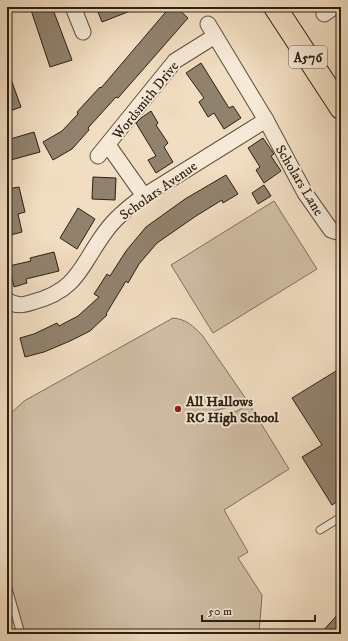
<svg xmlns="http://www.w3.org/2000/svg" width="348" height="641" font-family="'IM FELL DW Pica',serif">
	<style>
		.green { fill: #cfbda4; stroke: #7c6e5c }
		.building { fill: #91826e; stroke: #2a2014 }
		.lines { fill: none; stroke-linecap: round; stroke-linejoin: round }
		.lane-casing { stroke: #5c4f3f; stroke-width: 9 }
		.street-casing { stroke: #5c4f3f; stroke-width: 17 }
		.primary-casing { stroke: #2a2014; stroke-width: 24 }
		.lane { stroke: #f6e9d7; stroke-width: 7 }
		.street { stroke: #f6e9d7; stroke-width: 15 }
		.primary { stroke: #f1ddc1; stroke-width: 22 }
		.poi-dot { fill: #8f2418; stroke: #f6e9d7; stroke-width: 1.5 }
		.labels { text-anchor: middle; stroke-width: 4; stroke-linejoin: round; paint-order: stroke }
		.shield { fill: #f6e9d7; stroke: #675c4e; stroke-width: 1 }
		.shield-label { font-size: 13px; font-weight: bold; fill: #2a2014 }
		.street-label { font-size: 14px; fill: #2a2014; stroke: #f6e9d7 }
		.poi-label { font-size: 14px; font-weight: bold; fill: #2a2014; stroke: #f6e9d7; text-anchor: start }
	</style>
	<rect width="100%" height="100%" fill="#f1ddc1"/>
	<filter id="stains"><feTurbulence type="fractalNoise" baseFrequency=".005" numOctaves="4"/><feColorMatrix values="0 0 0 0 .2 0 0 0 0 .09 0 0 0 0 .02 0 0 0 .5 -.17"/></filter>
	<radialGradient id="worn" r=".72"><stop offset=".6" stop-color="#630" stop-opacity="0"/><stop offset="1" stop-color="#630" stop-opacity=".3"/></radialGradient>
	<g class="green">
		<path d="M274,201L317,269L213,333L171,265Z"/>
		<path d="M173,318C186,319 193,326 202,335L246,399L233,406L195,416L197,424L237,411L249,404L289,469L224,510L248,552L238,558L262,595L259,634H24L7,572V417L24,401Z"/>
	</g>
	<g class="building">
		<path d="M30,7H52L72,60L50,67Z"/>
		<path d="M96,7H138V8L102,22Z"/>
		<path d="M170,7H176L188,18L118,98L116,97L88,128L89,130L72,149L53,160L43,142L62,131L78,114L77,112L100,87L101,88Z"/>
		<path d="M201,63L229,108L233,106L241,118L224,129L214,113L208,117L199,102L204,98L186,73Z"/>
		<path d="M9,74L21,107L7,112V75Z"/>
		<path d="M151,111L158,123L156,125L168,143L164,147L173,162L156,173L148,160L156,156L136,123L141,118Z"/>
		<path d="M34,132L40,152L7,161V140Z"/>
		<path d="M263,138L274,154L271,156L281,171L264,183L256,170L260,167L248,148Z"/>
		<path d="M226,175L238,194L223,203L222,200L196,216L157,243L139,264L128,283L126,281L106,314L107,315L90,331L70,341L44,352L25,357L20,338L34,334L57,323L59,326L78,316L99,297L94,294L107,274L110,276L126,251L146,227L185,199Z"/>
		<path d="M93,177L116,178L115,200L92,199Z"/>
		<path d="M264,185L271,196L258,204L252,193Z"/>
		<path d="M19,187L25,212L18,214L22,232L7,236V189Z"/>
		<path d="M78,208L95,219L77,249L60,238Z"/>
		<path d="M54,252L59,271L26,279L27,283L14,287L9,266L31,261L30,258Z"/>
		<path d="M341,368V499L332,505L302,457L322,445L292,398Z"/>
		<path d="M341,611V634H320Z"/>
	</g>
	<g class="lines">
		<defs>
			<g id="lane">
				<path d="M320,530L341,517"/>
				<path d="M7,585L21,634"/>
			</g>
			<g id="street">
				<path d="M73,7L83,32"/>
				<path d="M324,14L334,7"/>
				<path d="M208,24L266,120L305,193L331,230L341,233"/>
				<path d="M108,145L144,196"/>
				<path d="M98,156L175,61L215,36"/>
				<path d="M7,300C16,307 24,305 33,302C79,290 81,264 106,231C116,217 130,206 144,196L266,120"/>
			</g>
			<path id="primary" d="M275,7L341,108"/>
		</defs>
		<use href="#lane" class="lane-casing"/>
		<use href="#street" class="street-casing"/>
		<use href="#primary" class="primary-casing"/>
		<use href="#lane" class="lane"/>
		<use href="#street" class="street"/>
		<use href="#primary" class="primary"/>
	</g>
	<circle class="poi-dot" cx="178" cy="409" r="4"/>
	<g class="labels">
		<rect class="shield" x="289" y="46" width="38" height="22" rx="3"/>
		<g class="shield-label">
			<text x="308" y="62">A576</text>
		</g>
		<g class="street-label">
			<text transform="translate(145 100) rotate(-51)" y="5">Wordsmith Drive</text>
			<text transform="translate(300 180) rotate(59)" y="5">Scholars Lane</text>
			<text transform="translate(158 190) rotate(-35)" y="5">Scholars Avenue</text>
		</g>
		<g class="poi-label">
			<text x="186" y="406">All Hallows<tspan x="186" dy="16">RC High School</tspan></text>
		</g>
	</g>
	<rect width="348" height="641" fill="none" stroke="#f1ddc1" stroke-width="24"/>
	<rect x="8" y="8" width="332" height="625" fill="none" stroke="#2a2014" stroke-width="2"/>
	<rect x="12" y="12" width="324" height="617" fill="none" stroke="#2a2014"/>
	<path d="M202 615v6h113v-6" fill="none" stroke="#2a2014" stroke-width="2"/>
	<text x="208" y="615" font-size="12" fill="#2a2014" stroke="#f6e9d7" stroke-width="3" paint-order="stroke">50 m</text>
	<rect width="100%" height="100%" filter="url(#stains)"/>
	<rect width="100%" height="100%" fill="url(#worn)"/>
</svg>
